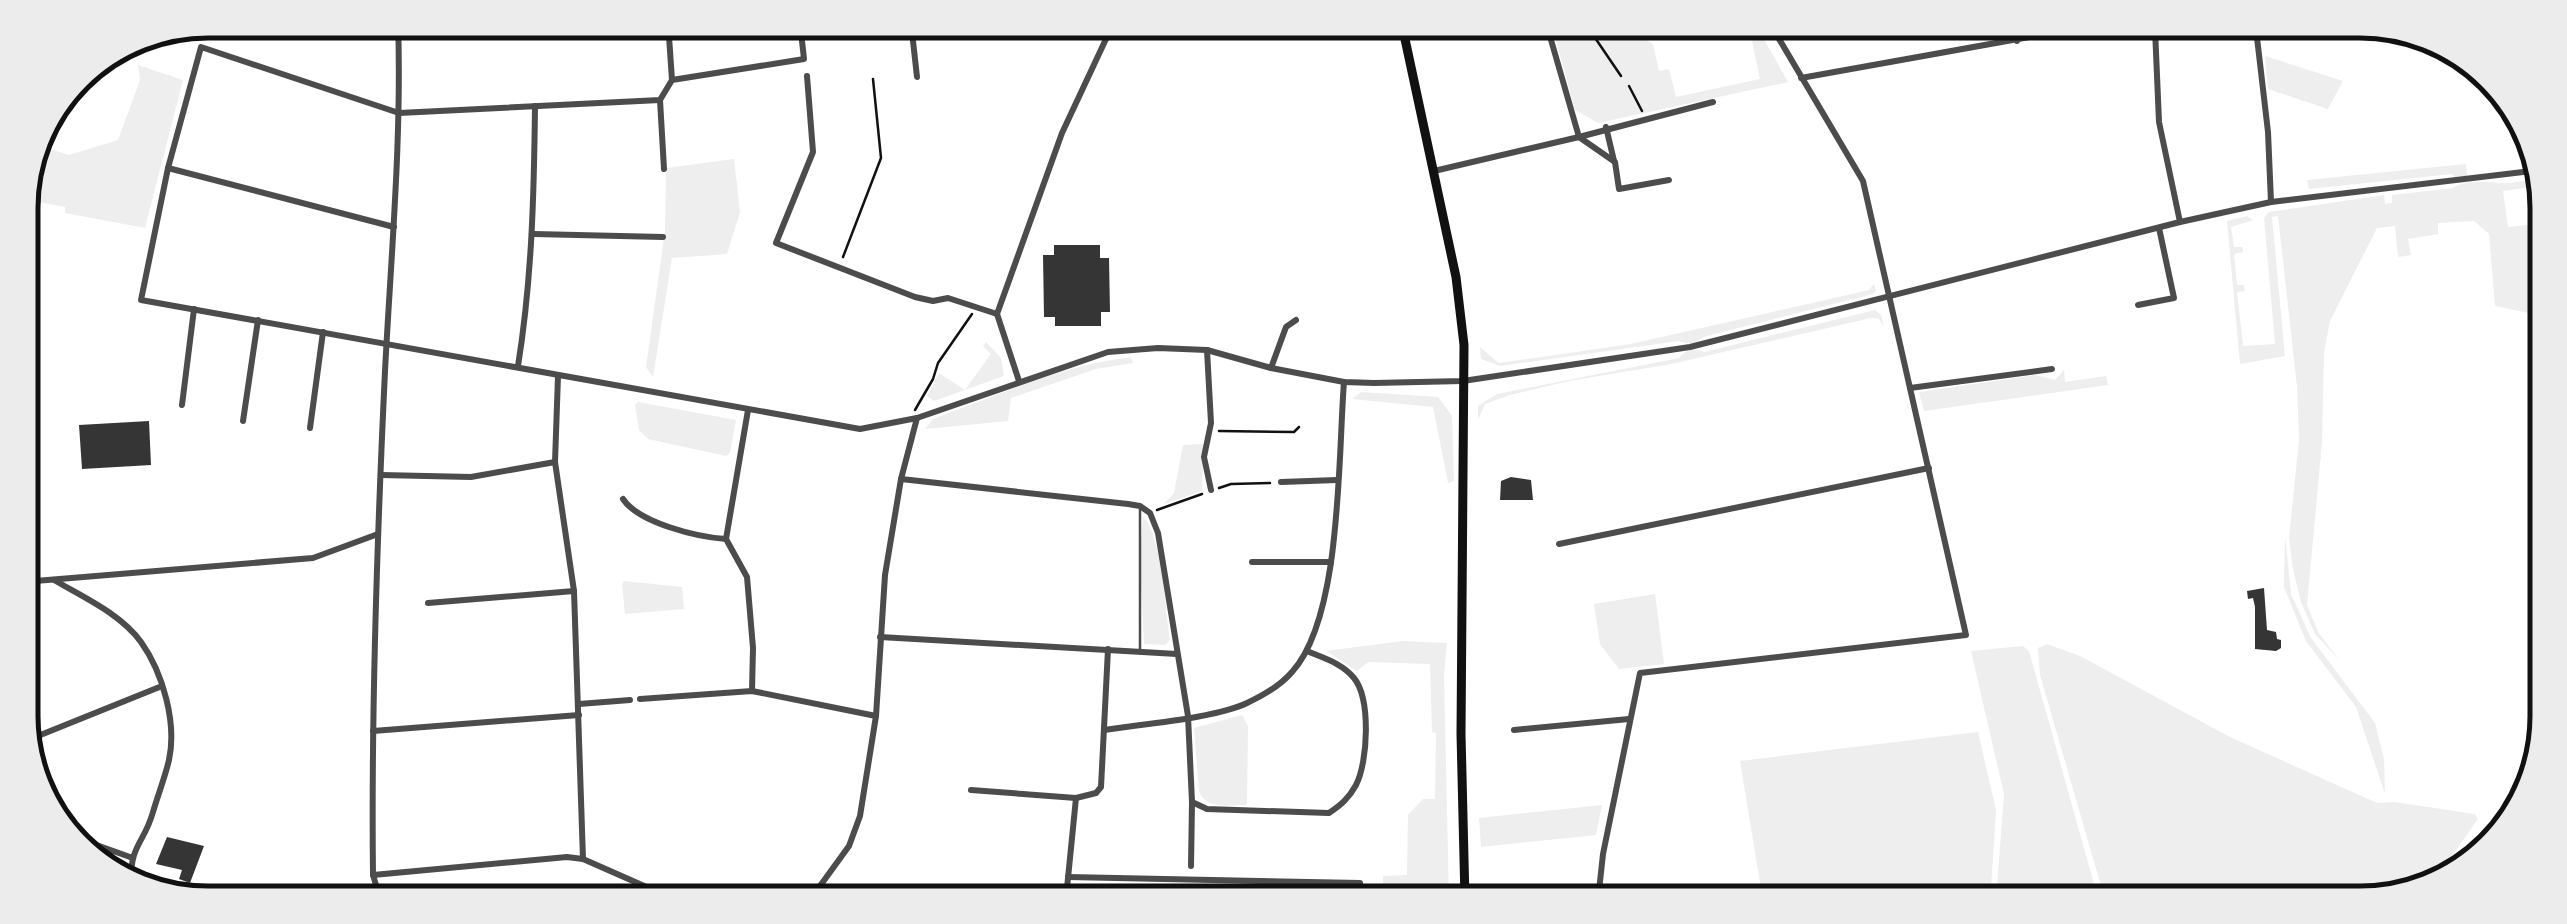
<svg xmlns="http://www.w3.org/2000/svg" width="2567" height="924" font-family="'Sofia Sans Condensed',sans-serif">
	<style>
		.green { fill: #eee }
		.building { fill: #353535 }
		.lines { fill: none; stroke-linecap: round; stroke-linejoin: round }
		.path { stroke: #111; stroke-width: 2.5 }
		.service { stroke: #4c4c4c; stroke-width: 2.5 }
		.minor { stroke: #4c4c4c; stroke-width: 6 }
		.secondary { stroke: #111; stroke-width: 9 }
		.rim { fill: none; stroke: #111; stroke-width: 5 }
	</style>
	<rect width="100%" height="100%" fill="#fff"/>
	<g class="green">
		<path d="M1552,26H1638L1641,36L1653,44L1659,71L1669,69L1676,97L1760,79L1749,27H1757L1788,82L1598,123L1575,110Z"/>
		<path d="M2265,56L2343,81L2328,109L2268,89Z"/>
		<path d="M138,65L183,80L145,228L65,213V207L22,199L34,144L69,155L118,140L140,80Z"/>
		<path d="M734,159L740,212L727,254L672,258L653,377L646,367L665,231L666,168Z"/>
		<path d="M2466,164L2467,176L2455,177L2452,174L2309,189L2307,180Z"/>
		<path d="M2543,177L2545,185L2503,191L2508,227L2545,223L2543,316L2495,306L2489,234L2474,221L2438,223V234L2408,239L2411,255L2398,257L2395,226L2377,228L2330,321L2324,352L2322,442L2307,605L2318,632L2339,660L2315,634L2301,602L2293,569L2289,538L2299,440L2297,386L2278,216L2272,217L2285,356L2240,364L2227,221L2247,216L2253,220L2231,227L2234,247H2243V252L2234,254L2237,285H2244L2245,291L2237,292L2243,346L2275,344L2264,218L2269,212L2384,195L2385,204L2392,203V195L2453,188C2467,179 2485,182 2501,183C2514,184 2530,179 2543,177Z"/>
		<path d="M1874,284L1876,291L1873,294L1703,337C1697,343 1687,345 1679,341L1500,366L1481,359L1480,347L1499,363L1631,344L1869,290Z"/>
		<path d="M1875,310L1881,315L1884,327L1879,319L1871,318L1671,364L1569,381L1510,395L1485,404L1478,420V406L1497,394L1679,358C1686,349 1695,348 1704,352Z"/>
		<path d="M986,342L1001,358L1004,376L934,401L927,396L939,373L965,390L991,354L983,346Z"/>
		<path d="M1131,357L1133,363L1096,369L1011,398L1008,421L925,429L933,419C997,396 1063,365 1131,357Z"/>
		<path d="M2064,370L2065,382L2106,376L2108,385L1924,411L1919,392L2036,375L2055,380Z"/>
		<path d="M1361,392L1438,397L1452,416L1454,481L1448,483L1433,407L1352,399Z"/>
		<path d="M638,402L736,420L730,453L726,456L648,439L639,430L635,405Z"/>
		<path d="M1204,444L1202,491L1164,504L1174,493L1183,445Z"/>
		<path d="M1143,517C1161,533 1166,612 1170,640L1165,645L1144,644L1140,557Z"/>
		<path d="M2285,535L2291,594L2311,638L2375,723L2384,759L2385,794L2356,707L2306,641L2284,587Z"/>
		<path d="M624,581L682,587L684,609L625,614L622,584Z"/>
		<path d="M1655,594L1664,664L1619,669L1600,644L1594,604Z"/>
		<path d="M1402,641L1447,643L1444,676L1449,898L1398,900L1383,888V876L1407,875L1408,815L1423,799H1435L1436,733L1432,732L1430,664L1368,662L1357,671L1326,651Z"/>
		<path d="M2047,644L2080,656L2230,737L2377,803L2394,802L2475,814L2478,819L2436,879L2371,904L2106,903L2040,675L2038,648Z"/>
		<path d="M2023,646L2029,651L2099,902H1999L1997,886L2004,794L1971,651Z"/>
		<path d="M1242,715L1248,726L1247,805C1229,805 1208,810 1199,792L1194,728Z"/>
		<path d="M1978,732L1996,810L1990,902L1763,901L1740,761Z"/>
		<path d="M1602,805L1596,835L1481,847L1479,818Z"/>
		<path d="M1144,884L1145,894L1215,899L1071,898L1072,887Z"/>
	</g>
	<g class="building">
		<path d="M1054,245H1100V258H1109L1110,312H1101V326H1055V317H1044L1043,255H1054Z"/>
		<path d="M149,421L151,465L82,469L79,425Z"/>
		<path d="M1511,477L1531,480L1533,500H1500L1501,481Z"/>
		<path d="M2264,588L2267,630L2276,632L2277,639L2281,640V648L2276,651L2255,649V607L2253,598L2248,599L2247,591Z"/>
		<path d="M167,837L204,846L190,883L179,879L182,870L156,864Z"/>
	</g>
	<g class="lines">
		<g class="path">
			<path d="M1587,26L1621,76"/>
			<path d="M1629,86L1642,111"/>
			<path d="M843,257L881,158L873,79"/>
			<path d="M915,410L933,379L938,363L972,314"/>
			<path d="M1219,431L1294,432L1299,427"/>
			<path d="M1219,488L1231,484L1270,483"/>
			<path d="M1157,510L1202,494"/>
			<path d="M1369,889L1385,899"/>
		</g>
		<path class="service" d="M1140,507V649"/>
		<g class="minor">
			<path d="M668,22L672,80"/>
			<path d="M800,23L804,59L672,80L660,100L399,113L201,47L168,168L141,300L860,429L917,418L1108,352L1158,348L1207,350L1271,368L1344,382L1374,383L1463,381L1690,347L2180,222L2271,202L2540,170"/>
			<path d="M911,23L917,77"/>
			<path d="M1547,26L1579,137L1713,102"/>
			<path d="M2015,28L2017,41"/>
			<path d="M2155,29L2159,122L2180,222"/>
			<path d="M2256,29L2268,132L2271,202"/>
			<path d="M807,76L813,152L776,243L915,297L933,301L948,298L997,314"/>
			<path d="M1801,78L2079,28"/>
			<path d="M660,100L664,169"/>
			<path d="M1606,127L1614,161"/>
			<path d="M168,168L394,227"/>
			<path d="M1434,171L1579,137L1615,162L1619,189L1669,180"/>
			<path d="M534,234L663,237"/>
			<path d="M2138,305L2174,298L2159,228"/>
			<path d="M1207,350L1211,423L1204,457L1211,490"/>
			<path d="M518,366C532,279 534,194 535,106"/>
			<path d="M1271,368L1286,327L1296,320"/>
			<path d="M558,376L555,462L574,591L583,859"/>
			<path d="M1019,381L997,314L1062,133L1113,24"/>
			<path d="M1910,388L2052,369"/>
			<path d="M182,405L194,309"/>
			<path d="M748,410L726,539L747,577L753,648L752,691"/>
			<path d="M243,421L258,320"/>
			<path d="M310,428L323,332"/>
			<path d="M381,475L471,477L555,462"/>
			<path d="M901,479L1128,504L1140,506L1150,513L1158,533L1188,716L1192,802L1207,809L1329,813C1341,805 1349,798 1356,785C1368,762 1371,699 1354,678C1342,663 1323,658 1307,651"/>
			<path d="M1281,482L1337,480"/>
			<path d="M623,499C639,523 697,537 726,539"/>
			<path d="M1559,544L1929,468"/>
			<path d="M1252,562H1331"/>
			<path d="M54,580C83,597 121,614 141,642C163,673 177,723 169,760C165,777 158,795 153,812C144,844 130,844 131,883"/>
			<path d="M23,582L313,558L378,534"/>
			<path d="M428,603L574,591"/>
			<path d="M880,637L1177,654"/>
			<path d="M640,699L752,691L876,716"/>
			<path d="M579,704L630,700"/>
			<path d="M1104,730C1142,724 1216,718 1247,703C1262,696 1281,685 1292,672C1342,617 1338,457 1344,382"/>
			<path d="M1514,730L1629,719"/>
			<path d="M373,731L579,715"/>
			<path d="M23,742L162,686"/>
			<path d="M971,790L1076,798"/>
			<path d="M63,833L130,857"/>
			<path d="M1191,866L1192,802"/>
			<path d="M373,875L567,857L583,859L667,896"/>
			<path d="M1068,877L1360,883"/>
			<path d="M379,895L373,875C371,707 377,539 385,371C391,255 402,138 398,21"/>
			<path d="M812,897L849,846L860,816L876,716L885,575L901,479L917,418"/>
			<path d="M1066,898L1076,798L1096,793L1101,787L1108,649"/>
			<path d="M1598,900L1603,854L1640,673L1966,635L1863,181L1772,27"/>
		</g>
		<path class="secondary" d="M1402,25L1456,277L1464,345L1461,734L1465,900"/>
	</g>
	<path d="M0 0H2567V924H0ZM208 38H2360A170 170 0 0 1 2530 208V716A170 170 0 0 1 2360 886H208A170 170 0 0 1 38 716V208A170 170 0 0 1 208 38Z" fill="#ececec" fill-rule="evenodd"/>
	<path class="rim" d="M208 38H2360A170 170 0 0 1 2530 208V716A170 170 0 0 1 2360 886H208A170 170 0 0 1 38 716V208A170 170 0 0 1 208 38Z"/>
</svg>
